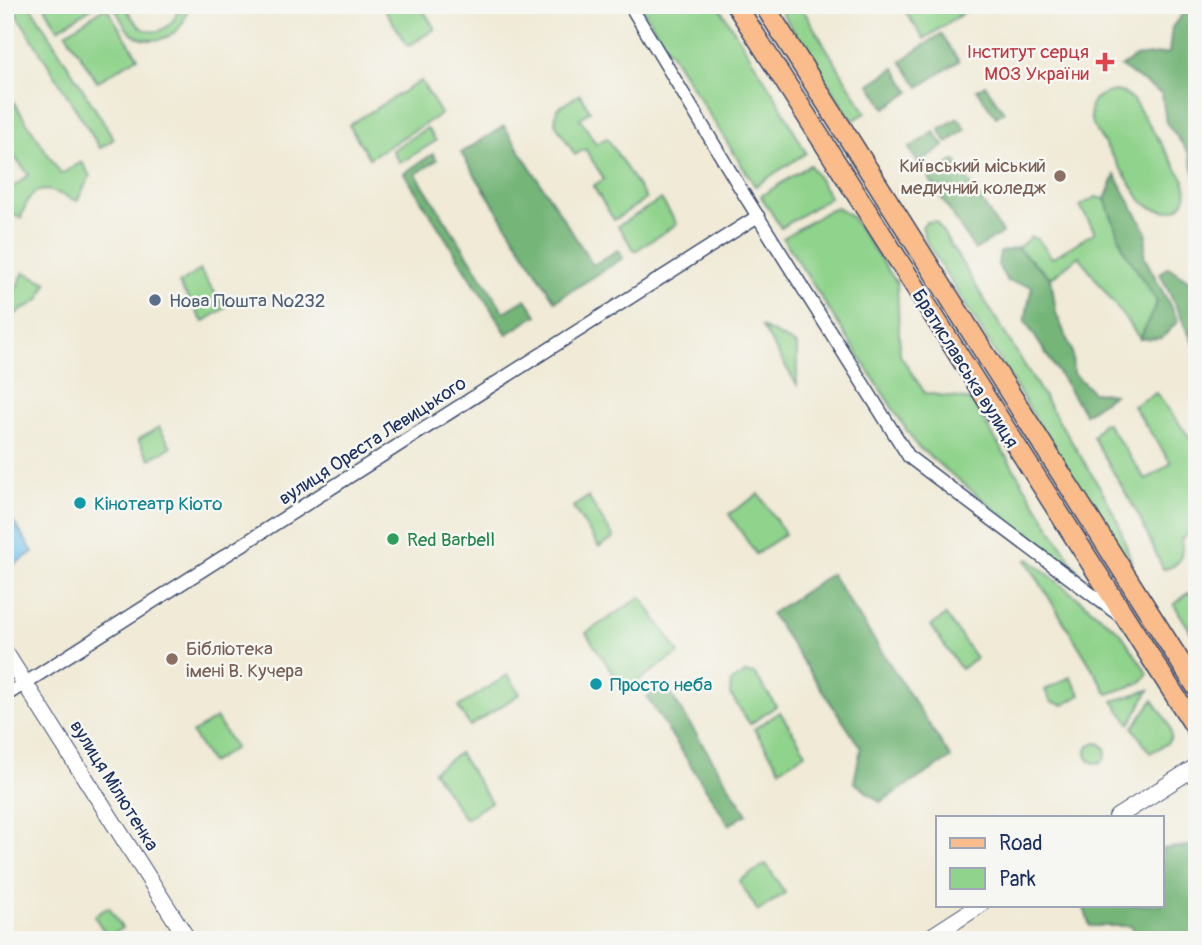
<svg xmlns="http://www.w3.org/2000/svg" width="1202" height="945" font-family="Pangolin,sans-serif">
	<style>
		.green { fill: #90d38c; stroke: #568175; stroke-width: 2 }
		.forest { fill: #74b578; stroke: #48726b; stroke-width: 2 }
		.water { fill: #6fc3ec; stroke: #4579a5; stroke-width: 2 }
		.lines { fill: none; stroke-linecap: round; stroke-linejoin: round }
		.minor-casing { stroke: #3b4b70; stroke-width: 15 }
		.tertiary-casing { stroke: #3b4b70; stroke-width: 18 }
		.primary-casing { stroke: #3b4b70; stroke-width: 22 }
		.minor { stroke: #fff; stroke-width: 12 }
		.tertiary { stroke: #fff; stroke-width: 16 }
		.primary { stroke: #f9bc8a; stroke-width: 19 }
		.health-dot { fill: #e0444e; stroke: #f6f6f2; stroke-width: 2.5 }
		.education-dot { fill: #8d6e63; stroke: #f6f6f2; stroke-width: 2.5 }
		.service-dot { fill: #5c6f8a; stroke: #f6f6f2; stroke-width: 2.5 }
		.culture-dot { fill: #0f9aa8; stroke: #f6f6f2; stroke-width: 2.5 }
		.leisure-dot { fill: #2e9e5b; stroke: #f6f6f2; stroke-width: 2.5 }
		.labels { text-anchor: middle; stroke-width: 5; stroke-linejoin: round; paint-order: stroke }
		.health-label { font-size: 19px; fill: #be3a42; stroke: #f6f6f2; text-anchor: end }
		.education-label { font-size: 19px; fill: #785e54; stroke: #f6f6f2; text-anchor: end }
		.service-label { font-size: 19px; fill: #4e5e75; stroke: #f6f6f2; text-anchor: start }
		.street-label { font-size: 19px; fill: #1b2f5e; stroke: #f6f6f2 }
		.culture-label { font-size: 19px; fill: #0d838f; stroke: #f6f6f2; text-anchor: start }
		.leisure-label { font-size: 19px; fill: #27864d; stroke: #f6f6f2; text-anchor: start }
	</style>
	<rect width="100%" height="100%" fill="#f6f6f2"/>
	<filter id="ink" filterUnits="userSpaceOnUse"><feTurbulence type="fractalNoise" baseFrequency=".0143" numOctaves="2"/><feDisplacementMap in="SourceGraphic" scale="14" xChannelSelector="R" yChannelSelector="G"/><feConvolveMatrix kernelMatrix="1 2 1 2 8 2 1 2 1" color-interpolation-filters="sRGB"/></filter>
	<filter id="wash" filterUnits="userSpaceOnUse"><feTurbulence type="fractalNoise" baseFrequency=".00686" numOctaves="4" result="noise"/><feDisplacementMap in="SourceGraphic" scale="28" xChannelSelector="R" yChannelSelector="G"/><feGaussianBlur stdDeviation="1.57" result="paint"/><feColorMatrix in="noise" values="0 0 0 0 0 0 0 0 0 0 0 0 0 0 0 0 0 1.4 0 .05"/><feComposite in="paint" operator="in"/></filter>
	<g filter="url(#wash)">
		<rect width="100%" height="100%" fill="#f0ead6"/>
		<g class="green">
			<path d="M11,5H30L114,139L100,148Z"/>
			<path d="M44,5H96L58,29Z"/>
			<path d="M113,5H124C129,13 134,23 142,28C159,38 178,23 178,5H187L188,7C186,14 185,22 179,28C167,42 141,45 128,30C122,23 118,13 113,5Z"/>
			<path d="M388,5H420L435,29L408,46L384,8Z"/>
			<path d="M640,5H718L777,99L806,153L755,186Z"/>
			<path d="M777,5H800L866,113L852,121Z"/>
			<path d="M901,5H975L924,39Z"/>
			<path d="M106,7L138,57L97,82L66,33Z"/>
			<path d="M421,81L441,114L369,158L349,125Z"/>
			<path d="M5,89L61,174L82,162L90,176L77,201C63,196 42,182 30,197C26,203 23,212 21,218L5,212V193L29,175L8,149L5,151Z"/>
			<path d="M1115,91L1124,93L1134,101L1181,175C1183,178 1185,182 1186,186C1191,213 1159,218 1141,200L1092,124C1086,102 1094,95 1115,91Z"/>
			<path d="M580,94L590,111L580,118L596,144L607,138L646,199L614,220L593,186L604,179L585,149L575,155L555,123L557,109Z"/>
			<path d="M427,128L436,141L400,163L392,150Z"/>
			<path d="M810,165L830,197L781,228L761,196Z"/>
			<path d="M1096,197L1105,199L1124,250L1166,306L1151,316L1140,339L1079,256L1051,278L1017,248L1031,237L1038,239L1052,258L1095,232L1080,206Z"/>
			<path d="M661,199L677,224L635,251L618,226Z"/>
			<path d="M837,208L850,215L897,283L900,355L925,393L971,400L1085,583L917,446L783,238L829,210Z"/>
			<path d="M936,221L1105,496L1119,524L1131,561L1116,549L926,241L922,227L926,222Z"/>
			<path d="M200,270L225,308L203,322L179,284Z"/>
			<path d="M24,272L47,283L39,300L5,320V309Z"/>
			<path d="M762,327L797,345V385Z"/>
			<path d="M1156,393L1197,447V529L1181,539C1184,555 1180,567 1163,569L1139,516L1093,437L1102,424L1107,423L1146,480L1171,463L1133,406Z"/>
			<path d="M159,427L171,447L150,459L138,440Z"/>
			<path d="M759,494L785,534L756,554L729,514Z"/>
			<path d="M588,497L614,538L599,547L573,507Z"/>
			<path d="M1029,559L1120,632L1148,674L1140,683L1108,694L1026,560Z"/>
			<path d="M1188,593H1197V641L1174,605Z"/>
			<path d="M641,597L679,653L624,690L586,633Z"/>
			<path d="M946,615L976,658L961,669L931,626Z"/>
			<path d="M745,673L755,674L776,706L750,724L730,694L731,682Z"/>
			<path d="M508,675L520,694L470,726L458,707Z"/>
			<path d="M1070,677L1081,695L1064,705L1051,702L1045,690Z"/>
			<path d="M1149,690L1130,724L1113,701Z"/>
			<path d="M1153,700C1159,709 1177,731 1169,741C1165,746 1155,750 1150,753L1133,728Z"/>
			<path d="M780,712L806,753L780,769L754,729Z"/>
			<path d="M216,718L235,748L211,763L192,733Z"/>
			<circle cx="1096" cy="753" r="10"/>
			<path d="M459,753L491,802L465,819L433,771Z"/>
			<path d="M766,864L785,893L758,911L739,881Z"/>
			<path d="M109,907L122,928L108,937L94,916Z"/>
		</g>
		<g class="forest">
			<path d="M1191,5H1197V182L1189,153L1166,122L1162,94L1121,67L1135,57L1169,53L1172,27Z"/>
			<path d="M941,34L959,61L919,87L901,61Z"/>
			<path d="M895,68L910,92L885,108L870,84Z"/>
			<path d="M985,85L1004,112L996,117L977,90Z"/>
			<path d="M958,118L966,129L947,143L939,129Z"/>
			<path d="M504,126L593,265L618,250L623,258L555,301L461,153Z"/>
			<path d="M934,132L944,146L918,163L909,148Z"/>
			<path d="M433,154L437,160L416,174L504,312L526,299L537,315L507,334L404,173Z"/>
			<path d="M955,160L1002,233L975,250L928,177Z"/>
			<path d="M1115,175L1147,233L1144,256L1178,321L1162,338L1140,339L1157,302L1124,250L1105,199Z"/>
			<path d="M1017,248L1051,278L1056,313L1072,351L1073,373L1093,392L1114,394L1085,414L1025,321L1032,286L1007,281L998,265L1000,252Z"/>
			<path d="M1168,267L1194,284L1197,320V351L1160,273Z"/>
			<path d="M831,574L951,758L880,802L854,782L861,748L771,614Z"/>
			<path d="M665,685L747,814L729,825L647,697Z"/>
			<path d="M1197,845V940H1134L1132,926H1090L1083,905H1162V849Z"/>
		</g>
		<path class="water" d="M6,510L33,552L13,565L5,554Z"/>
	</g>
	<g filter="url(#ink)">
		<g class="lines">
			<defs>
				<g id="minor">
					<path d="M630,5L745,196L909,457L1119,615"/>
					<path d="M5,696L758,216"/>
				</g>
				<g id="tertiary">
					<path d="M5,652L188,940"/>
					<path d="M1117,817L1197,766"/>
					<path d="M926,940L980,905"/>
				</g>
				<g id="primary">
					<path d="M736,5L1197,730"/>
					<path d="M764,5L1197,688"/>
				</g>
			</defs>
			<use href="#minor" class="minor-casing"/>
			<use href="#tertiary" class="tertiary-casing"/>
			<use href="#primary" class="primary-casing"/>
			<use href="#minor" class="minor"/>
			<use href="#tertiary" class="tertiary"/>
			<use href="#primary" class="primary"/>
		</g>
	</g>
	<path class="health-dot" d="M1101.5 51.5h7v7h7v7h-7v7h-7v-7h-7v-7h7z"/>
	<g class="education-dot">
		<circle cx="1060" cy="176" r="7"/>
		<circle cx="172" cy="659" r="7"/>
	</g>
	<circle class="service-dot" cx="155" cy="300" r="7"/>
	<g class="culture-dot">
		<circle cx="80" cy="503" r="7"/>
		<circle cx="596" cy="684" r="7"/>
	</g>
	<circle class="leisure-dot" cx="393" cy="539" r="7"/>
	<g class="labels">
		<g class="health-label">
			<text x="1089" y="58">Інститут серця<tspan x="1089" dy="22">МОЗ України</tspan></text>
		</g>
		<g class="education-label">
			<text x="1046" y="172">Київський міський<tspan x="1046" dy="22">медичний коледж</tspan></text>
			<text x="186" y="655" text-anchor="start">Бібліотека<tspan x="186" dy="22">імені В. Кучера</tspan></text>
		</g>
		<g class="service-label">
			<text x="169" y="307">Нова Пошта №232</text>
		</g>
		<g class="street-label">
			<text transform="translate(966 368) rotate(58)" y="7">Братиславська вулиця</text>
			<text transform="translate(372 440) rotate(-33)" y="7">вулиця Ореста Левицького</text>
			<text transform="translate(115 785) rotate(58)" y="7">вулиця Мілютенка</text>
		</g>
		<g class="culture-label">
			<text x="94" y="510">Кінотеатр Кіото</text>
			<text x="610" y="691">Просто неба</text>
		</g>
		<g class="leisure-label">
			<text x="407" y="546">Red Barbell</text>
		</g>
	</g>
	<rect width="1202" height="945" fill="none" stroke="#f6f6f2" stroke-width="28"/>
	<rect x="936" y="816" width="228" height="91" fill="#f6f6f2" stroke="#9ea6b7" stroke-width="2"/>
	<rect x="950" y="838" width="35" height="10" fill="#f9bc8a" stroke="#9ea6b7" stroke-width="2"/>
	<text x="999" y="850" font-size="21" fill="#1b2f5e">Road</text>
	<rect x="950" y="868" width="35" height="21" fill="#90d38c" stroke="#9ea6b7" stroke-width="2"/>
	<text x="999" y="886" font-size="21" fill="#1b2f5e">Park</text>
</svg>
